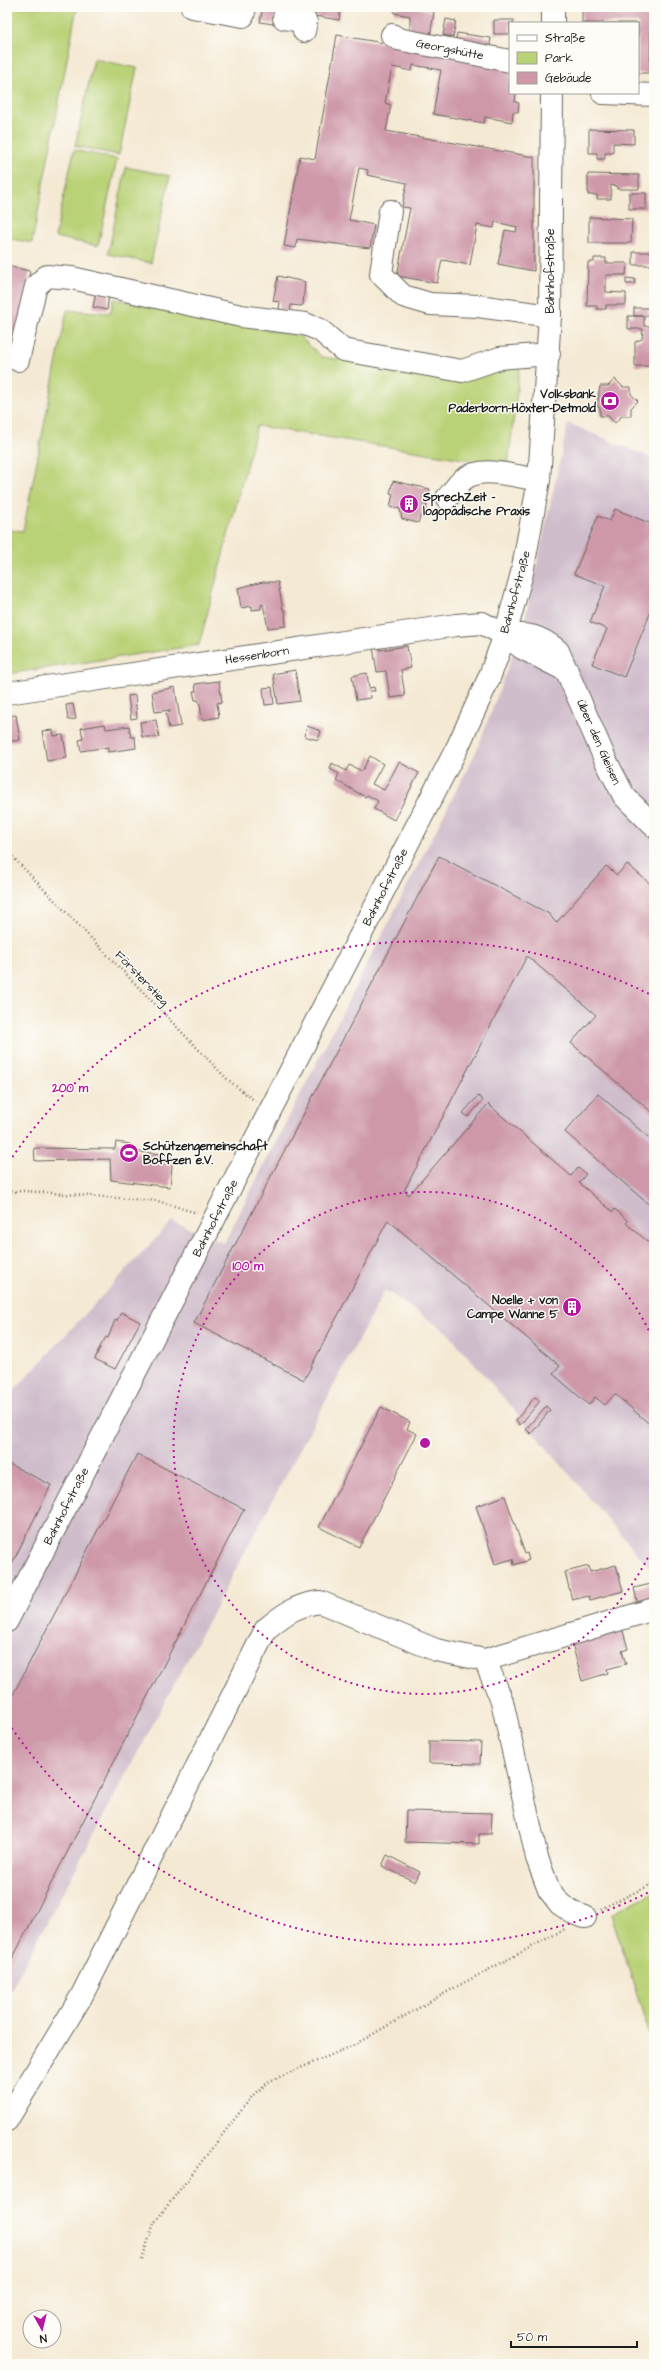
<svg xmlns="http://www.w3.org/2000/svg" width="661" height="2371" font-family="'Architects Daughter',sans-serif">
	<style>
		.industrial { fill: #d0bdcc }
		.green { fill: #bad277; stroke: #6b774a }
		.building { fill: #ce98a9 }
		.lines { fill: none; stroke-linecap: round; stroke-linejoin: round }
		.minor-casing { stroke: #68645c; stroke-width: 24 }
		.major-casing { stroke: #68645c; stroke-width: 24 }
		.path { stroke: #68645c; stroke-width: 2.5; stroke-dasharray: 1 3; stroke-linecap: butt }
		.minor { stroke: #fff; stroke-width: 22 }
		.major { stroke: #fff; stroke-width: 22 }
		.ring { fill: none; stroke: #b5179e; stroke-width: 2; stroke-dasharray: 2 4 }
		.labels { text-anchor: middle; stroke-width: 3; stroke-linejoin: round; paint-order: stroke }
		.street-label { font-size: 12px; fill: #1c1c1c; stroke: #fdfcf7 }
		.poi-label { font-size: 12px; font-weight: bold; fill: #1c1c1c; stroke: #fdfcf7; text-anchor: end }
		.centre { fill: #b5179e; stroke: #fdfcf7; stroke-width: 2 }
		.ring-label { font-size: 12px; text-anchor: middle; font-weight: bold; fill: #b5179e; stroke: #fdfcf7; stroke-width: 3; stroke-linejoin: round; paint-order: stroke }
	</style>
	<rect width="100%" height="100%" fill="#fdfcf7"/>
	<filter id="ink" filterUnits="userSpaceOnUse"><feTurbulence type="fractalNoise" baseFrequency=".025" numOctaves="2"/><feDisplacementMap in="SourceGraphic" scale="8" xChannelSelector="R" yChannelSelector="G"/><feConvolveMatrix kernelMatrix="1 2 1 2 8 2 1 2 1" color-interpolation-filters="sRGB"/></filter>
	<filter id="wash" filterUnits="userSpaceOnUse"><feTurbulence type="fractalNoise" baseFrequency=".012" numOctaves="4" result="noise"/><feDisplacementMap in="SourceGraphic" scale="16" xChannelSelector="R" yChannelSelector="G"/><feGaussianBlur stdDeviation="0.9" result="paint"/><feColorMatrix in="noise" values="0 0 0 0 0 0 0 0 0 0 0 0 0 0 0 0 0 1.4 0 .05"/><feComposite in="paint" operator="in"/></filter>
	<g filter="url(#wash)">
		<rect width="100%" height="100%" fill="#f4e9d3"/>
		<path class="industrial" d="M568,423L654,459V1573L447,1332L385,1290L7,1997V1398L172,1221L224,1243L477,750L524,624Z"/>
		<g class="green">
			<path d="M7,7H77L32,243L7,238Z"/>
			<path d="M94,59L137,68L119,155L75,146Z"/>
			<path d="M74,150L117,159L98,246L55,237Z"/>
			<path d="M126,167L170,176L151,263L108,254Z"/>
			<path d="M114,299L299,336L322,357L466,376L520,364L508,466L257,426L199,645L7,674V530L23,531L67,310L110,313Z"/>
			<path d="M654,1892V2048L611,1914Z"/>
		</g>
		<g id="blocks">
			<g class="building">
				<path d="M263,7H276L273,24L260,22Z"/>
				<path d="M316,7H341L339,20L315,16Z"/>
				<path d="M395,7H415L434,12L430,36L410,33V16L394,13Z"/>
				<path d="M582,7H651L650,73H638V23H582Z"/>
				<path d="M446,19L456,21L453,37L443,35Z"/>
				<path d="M494,20H514V23H510V34H494Z"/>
				<path d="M457,33L491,38L489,51L455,45Z"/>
				<path d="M337,35L493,62L510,70V93H516L515,102L519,103L518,112H513L512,122L485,117L484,123L433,114L441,70L413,65L412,71L392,67L385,103L391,105L386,131L534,157V271L498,264L505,230L516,232L517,227L495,222L494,228L477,225L470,265L442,260L437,283L397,276L410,208L402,207L407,183L367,175L368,170L359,168L349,220L374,225L370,248L297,239L296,248L284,246L300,156L315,159Z"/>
				<path d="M589,129L634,130V144L613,143V153H605V159H597V153H589Z"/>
				<path d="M588,174L639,175V189H617V186L611,185V199H597V195H588Z"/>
				<rect x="629" y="193" width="17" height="16"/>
				<path d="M589,217L632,219L631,243H589Z"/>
				<rect x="633" y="252" width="21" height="13"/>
				<path d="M594,258H606V263H627L626,275H606V292L626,293V305H606V309H597V306H587L588,262H594Z"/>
				<path d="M7,266L30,271L13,354L7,353Z"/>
				<path d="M278,276L305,282L303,305L300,306L291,305L290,311L279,309L280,302L273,301Z"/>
				<path d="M626,278L635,279V284H626Z"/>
				<path d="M96,292L109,294L107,310L93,307Z"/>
				<rect x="634" y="308" width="15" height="8"/>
				<path d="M628,316H644V326H654V366H635V342L642,339L643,329H628Z"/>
				<path d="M615,379L623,387H631V394L638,401L631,408V416H622L615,423L608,416H600V408L597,406L600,386H608Z"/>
				<path d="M393,481L430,489L424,518L420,517L418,523L402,519L400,509L390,507L393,494L390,493Z"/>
				<path d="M615,509L654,525V604L624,677L592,664L607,629L590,622L605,586L574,574L598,516L610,521Z"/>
				<path d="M263,582H278L283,610H285L286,626L268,628L263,604L261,605V609L252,610V606L241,608L238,588Z"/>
				<path d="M379,646L380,650L407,646L411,668L401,670L405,696L390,698L386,671L377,672L373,647Z"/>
				<path d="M295,670L300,701L278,704L273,674Z"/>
				<path d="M367,673L369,688L374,687L375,691H370L371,698L356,700L352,676Z"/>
				<path d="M219,681L222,702L217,703L219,717L202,720L200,705L198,700H195L193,691H196L195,684Z"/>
				<path d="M175,687L181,726L169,728L166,713L170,712V710L155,712L152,692Z"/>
				<path d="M272,687L274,704L265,705L263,688Z"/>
				<path d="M135,695L137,718L131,719L128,696Z"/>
				<path d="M73,704L76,719L68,720L66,705Z"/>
				<path d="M16,715L20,740L7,742V716Z"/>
				<path d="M156,720L159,737H142L140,722Z"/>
				<path d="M105,724L106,729L129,726L131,737H135L136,748L108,752V747L81,751L79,740L83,739L81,728Z"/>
				<path d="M307,726L321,731L318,740L304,736Z"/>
				<path d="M53,730L54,736L63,735L67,758L47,761L42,731Z"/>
				<path d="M370,756L383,764L372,784L384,790L399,762L419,773L394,820L374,809L378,801L367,795L365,797L336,780L339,774L330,769L332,763L346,771L349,765L362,771Z"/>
				<path d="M439,856L549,914L556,923L606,866L617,875L627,864L654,887V1114L571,1043L596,1015L527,956L404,1191L409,1195L488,1104L571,1176L578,1168L586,1174L579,1183L613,1212L615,1209L628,1221L626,1223L654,1247V1428L615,1394L605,1405L595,1397L589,1405L553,1374L560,1366L388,1220L304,1380L194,1323Z"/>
				<path d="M598,1094L654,1142V1209L565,1132Z"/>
				<path d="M478,1096L483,1100L468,1117L463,1113Z"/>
				<path d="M116,1142L130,1144L129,1151L173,1155L170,1187L111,1180L110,1159L35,1161L34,1148L115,1149Z"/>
				<path d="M121,1312L140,1322L115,1369L95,1359L101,1345L106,1337L108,1338L115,1320L117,1321Z"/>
				<path d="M535,1397L540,1401L520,1425L516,1420Z"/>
				<path d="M546,1406L550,1410L531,1434L526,1429Z"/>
				<path d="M381,1407L410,1422L407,1429L417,1434L359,1547L319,1527Z"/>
				<path d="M137,1454L244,1509L7,1969V1706Z"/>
				<path d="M7,1463L51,1485L7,1574Z"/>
				<path d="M505,1496L525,1554L527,1553L529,1560L514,1565L513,1559L495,1564L476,1506Z"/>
				<path d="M616,1565L623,1591L590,1600L589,1596L572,1600L565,1572L589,1566L590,1572Z"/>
				<path d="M651,1584L654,1601L638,1605L634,1588Z"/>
				<path d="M621,1624L628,1649L622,1651L626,1664L607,1669L608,1673L582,1681L572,1643Z"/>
				<path d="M429,1741L481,1742L480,1764L429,1763Z"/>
				<path d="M406,1811L492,1813L491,1834H479V1844L405,1842Z"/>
				<path d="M387,1855L420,1872L415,1882L382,1866Z"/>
			</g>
		</g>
	</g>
	<g filter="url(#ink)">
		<use href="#blocks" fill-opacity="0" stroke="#68645c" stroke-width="1"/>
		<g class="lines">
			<defs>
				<g id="minor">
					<path d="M192,7L243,16L245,7"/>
					<path d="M286,7L284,18L306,22L304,31"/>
					<path d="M392,35L398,39L510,61"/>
					<path d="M603,93L654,95"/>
					<path d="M390,211L381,274L403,296L430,304L478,306L550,316"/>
					<path d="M18,360L36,286L47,276L72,278L241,316L305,324L320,330L343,350L462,371L500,358L549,354"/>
					<path d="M447,498C453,492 458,483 464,479C483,465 518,477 539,480"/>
					<path d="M505,635C529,634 539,635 558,651L606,761L624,796L654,826"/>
					<path d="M7,693L456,625L482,623L505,635L522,648L567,671"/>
					<path d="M485,1660L502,1701L537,1858L549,1890L560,1904L573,1913L585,1917"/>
					<path d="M7,2120L81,1997L266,1629C284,1614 296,1605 320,1602L436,1650L485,1660L654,1609"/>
				</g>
				<g id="major">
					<path d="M553,23V7"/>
					<path d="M7,1621L458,746L489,678L505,635L522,573L539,480L550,316L552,93"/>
				</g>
			</defs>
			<use href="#minor" class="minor-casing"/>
			<use href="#major" class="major-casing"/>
			<g class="path">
				<path d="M7,851L227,1079L255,1101"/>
				<path d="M7,1192L25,1191L158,1201L197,1213"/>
				<path d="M601,1909L654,1883"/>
				<path d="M142,2259L154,2223L254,2094L270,2081L352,2046L454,1988L565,1929"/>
			</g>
			<use href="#minor" class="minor"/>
			<use href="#major" class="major"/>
		</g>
	</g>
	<g class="ring">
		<path d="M653 1547A251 251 0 1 1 653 1339"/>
		<path d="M653 1890A502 502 0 0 1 9 1724M9 1162A502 502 0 0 1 653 996"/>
	</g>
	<defs>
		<symbol id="bank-disc" viewBox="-11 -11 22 22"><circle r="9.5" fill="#b5179e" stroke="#fdfcf7"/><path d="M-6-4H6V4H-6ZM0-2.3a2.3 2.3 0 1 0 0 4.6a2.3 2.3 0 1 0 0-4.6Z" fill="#fff"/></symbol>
		<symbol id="building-disc" viewBox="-11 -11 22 22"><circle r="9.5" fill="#b5179e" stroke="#fdfcf7"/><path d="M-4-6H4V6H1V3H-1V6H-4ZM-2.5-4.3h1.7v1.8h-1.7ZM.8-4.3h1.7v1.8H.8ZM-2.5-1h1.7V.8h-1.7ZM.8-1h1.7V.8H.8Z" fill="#fff"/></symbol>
		<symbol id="stadium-disc" viewBox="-11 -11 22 22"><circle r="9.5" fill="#b5179e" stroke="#fdfcf7"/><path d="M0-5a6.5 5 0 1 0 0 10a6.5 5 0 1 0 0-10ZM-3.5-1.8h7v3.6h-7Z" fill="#fff"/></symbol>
	</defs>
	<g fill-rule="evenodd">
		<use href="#bank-disc" x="599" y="390" width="22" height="22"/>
		<use href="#building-disc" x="398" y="493" width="22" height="22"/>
		<use href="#stadium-disc" x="118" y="1142" width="22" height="22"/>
		<use href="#building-disc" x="561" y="1296" width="22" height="22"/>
	</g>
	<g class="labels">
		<g class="street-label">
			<text transform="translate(450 49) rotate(11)" y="4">Georgshütte</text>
			<text transform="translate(550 271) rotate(-90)" y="4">Bahnhofstraße</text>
			<text transform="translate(515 592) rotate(-75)" y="4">Bahnhofstraße</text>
			<text transform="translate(257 655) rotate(-9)" y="4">Hessenborn</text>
			<text transform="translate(599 742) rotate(66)" y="4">Über den Gleisen</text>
			<text transform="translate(385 887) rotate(-63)" y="4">Bahnhofstraße</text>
			<text transform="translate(142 978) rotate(46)" y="4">Försterstieg</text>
			<text transform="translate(215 1218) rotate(-63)" y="4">Bahnhofstraße</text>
			<text transform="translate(66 1506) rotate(-63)" y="4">Bahnhofstraße</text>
		</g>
		<g class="poi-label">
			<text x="596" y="398">Volksbank<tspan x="596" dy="14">Paderborn-Höxter-Detmold</tspan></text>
			<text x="423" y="501" text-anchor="start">SprechZeit -<tspan x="423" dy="14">logopädische Praxis</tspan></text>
			<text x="143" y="1150" text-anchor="start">Schützengemeinschaft<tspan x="143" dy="14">Boffzen e.V.</tspan></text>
			<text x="558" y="1304">Noelle + von<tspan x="558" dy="14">Campe Wanne 5</tspan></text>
		</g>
	</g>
	<circle cx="425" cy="1443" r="6" class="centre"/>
	<g class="ring-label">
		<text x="70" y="1092">200 m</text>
		<text x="248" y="1270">100 m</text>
	</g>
	<rect width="661" height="2371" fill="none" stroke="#fdfcf7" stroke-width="24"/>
	<rect x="509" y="22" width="130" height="72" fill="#fdfcf7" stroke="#a3a29f"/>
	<rect x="517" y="35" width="20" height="6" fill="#ffffff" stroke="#a3a29f"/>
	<text x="545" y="42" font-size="12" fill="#1c1c1c">Straße</text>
	<rect x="517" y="52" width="20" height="12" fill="#bad277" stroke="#a3a29f"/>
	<text x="545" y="62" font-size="12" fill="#1c1c1c">Park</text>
	<rect x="517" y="72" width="20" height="12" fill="#ce98a9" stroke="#a3a29f"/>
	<text x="545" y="82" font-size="12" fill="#1c1c1c">Gebäude</text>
	<g transform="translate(42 2329) rotate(172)"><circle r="19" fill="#fdfcf7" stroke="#a3a29f"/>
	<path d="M0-3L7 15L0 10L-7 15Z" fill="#b5179e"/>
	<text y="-6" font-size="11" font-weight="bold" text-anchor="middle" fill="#1c1c1c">N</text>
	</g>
	<path d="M511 2341v6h126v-6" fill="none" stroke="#1c1c1c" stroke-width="2"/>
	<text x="517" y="2341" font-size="12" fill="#1c1c1c" stroke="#fdfcf7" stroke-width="3" paint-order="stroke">50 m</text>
</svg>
